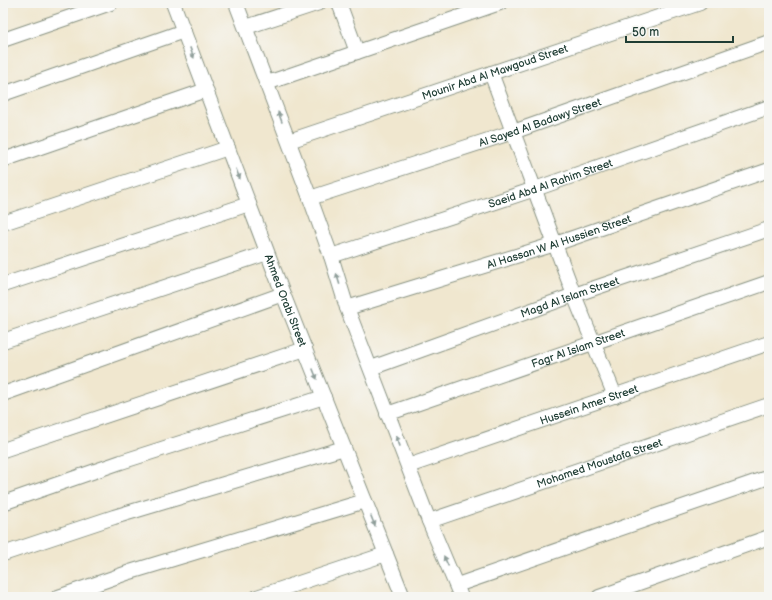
<svg xmlns="http://www.w3.org/2000/svg" width="772" height="600" font-family="'Balsamiq Sans',sans-serif">
	<style>
		.lines { fill: none; stroke-linecap: round; stroke-linejoin: round }
		.minor-casing { stroke: #889282; stroke-width: 16 }
		.minor { stroke: #fff; stroke-width: 14 }
		.oneway { fill: #8f9e9a }
		.labels { text-anchor: middle; stroke-width: 3; stroke-linejoin: round; paint-order: stroke }
		.street-label { font-size: 11px; fill: #1f3d34; stroke: #f6f6f2 }
	</style>
	<rect width="100%" height="100%" fill="#f6f6f2"/>
	<filter id="ink" filterUnits="userSpaceOnUse"><feTurbulence type="fractalNoise" baseFrequency=".025" numOctaves="2"/><feDisplacementMap in="SourceGraphic" scale="8" xChannelSelector="R" yChannelSelector="G"/><feConvolveMatrix kernelMatrix="1 2 1 2 8 2 1 2 1" color-interpolation-filters="sRGB"/></filter>
	<filter id="wash" filterUnits="userSpaceOnUse"><feTurbulence type="fractalNoise" baseFrequency=".012" numOctaves="4" result="noise"/><feDisplacementMap in="SourceGraphic" scale="16" xChannelSelector="R" yChannelSelector="G"/><feGaussianBlur stdDeviation="0.9" result="paint"/><feColorMatrix in="noise" values="0 0 0 0 0 0 0 0 0 0 0 0 0 0 0 0 0 1.4 0 .05"/><feComposite in="paint" operator="in"/></filter>
	<g filter="url(#wash)">
		<rect width="100%" height="100%" fill="#f0e7cf"/>
	</g>
	<g filter="url(#ink)">
		<g class="lines">
			<defs>
				<g id="minor">
					<path id="s1" d="M173,3L283,294L403,597"/>
					<path d="M236,3L310,198L331,256L347,308L429,521L461,597"/>
					<path d="M339,3L357,52"/>
					<path d="M246,27L319,3"/>
					<path d="M3,40L111,3"/>
					<path d="M491,73L574,295L615,396"/>
					<path d="M267,83L500,3"/>
					<path d="M3,94L184,31"/>
					<path id="s2" d="M289,141L700,3"/>
					<path d="M3,160L206,90"/>
					<path id="s3" d="M310,198L513,132L769,42"/>
					<path d="M3,223L228,148"/>
					<path id="s4" d="M331,256L535,189L769,107"/>
					<path d="M3,285L249,204"/>
					<path id="s5" d="M347,308L555,244L769,170"/>
					<path d="M3,341L267,253"/>
					<path id="s6" d="M371,368L574,295L769,229"/>
					<path d="M3,394L283,294"/>
					<path id="s7" d="M387,414L769,282"/>
					<path d="M3,450L305,349"/>
					<path id="s8" d="M408,466L769,343"/>
					<path d="M3,503L121,462L324,397"/>
					<path id="s9" d="M429,521L769,405"/>
					<path d="M3,554L114,517L344,448"/>
					<path d="M457,585L769,477"/>
					<path d="M58,597L130,572L365,501"/>
					<path d="M257,597L386,554"/>
					<path d="M599,597L769,537"/>
				</g>
			</defs>
			<use href="#minor" class="minor-casing"/>
			<use href="#minor" class="minor"/>
		</g>
		<defs><path id="oneway-solid" d="M-6-.8H1V-3.2L6.5 0L1 3.2V.8H-6Z"/></defs>
		<g class="oneway">
			<use href="#oneway-solid" transform="translate(192 53) rotate(69)"/>
			<use href="#oneway-solid" transform="translate(280 117) rotate(-111)"/>
			<use href="#oneway-solid" transform="translate(238 174) rotate(69)"/>
			<use href="#oneway-solid" transform="translate(338 279) rotate(-107)"/>
			<use href="#oneway-solid" transform="translate(315 374) rotate(68)"/>
			<use href="#oneway-solid" transform="translate(398 441) rotate(-111)"/>
			<use href="#oneway-solid" transform="translate(373 521) rotate(68)"/>
			<use href="#oneway-solid" transform="translate(446 561) rotate(-114)"/>
		</g>
	</g>
	<g class="labels">
		<g class="street-label">
			<text dy="4" stroke="none"><textPath href="#s2" startOffset="217">Mounir Abd Al Mawgoud Street</textPath></text>
			<text dy="4" stroke="none"><textPath href="#s3" startOffset="242">Al Sayed Al Badawy Street</textPath></text>
			<text dy="4" stroke="none"><textPath href="#s4" startOffset="231">Saeid Abd Al Rahim Street</textPath></text>
			<text dy="4" stroke="none"><textPath href="#s5" startOffset="222">Al Hassan W Al Hussien Street</textPath></text>
			<text dy="4" stroke="none"><textPath href="#s6" startOffset="211">Magd Al Islam Street</textPath></text>
			<text dy="4" stroke="none"><textPath href="#s1" startOffset="318">Ahmed Orabi Street</textPath></text>
			<text dy="4" stroke="none"><textPath href="#s7" startOffset="202">Fagr Al Islam Street</textPath></text>
			<text dy="4" stroke="none"><textPath href="#s8" startOffset="191">Hussein Amer Street</textPath></text>
			<text dy="4" stroke="none"><textPath href="#s9" startOffset="180">Mohamed Moustafa Street</textPath></text>
		</g>
	</g>
	<rect width="772" height="600" fill="none" stroke="#f6f6f2" stroke-width="16"/>
	<path d="M626 36v6h107v-6" fill="none" stroke="#1f3d34" stroke-width="2"/>
	<text x="632" y="36" font-size="12" fill="#1f3d34" stroke="#f6f6f2" stroke-width="3" paint-order="stroke">50 m</text>
</svg>
